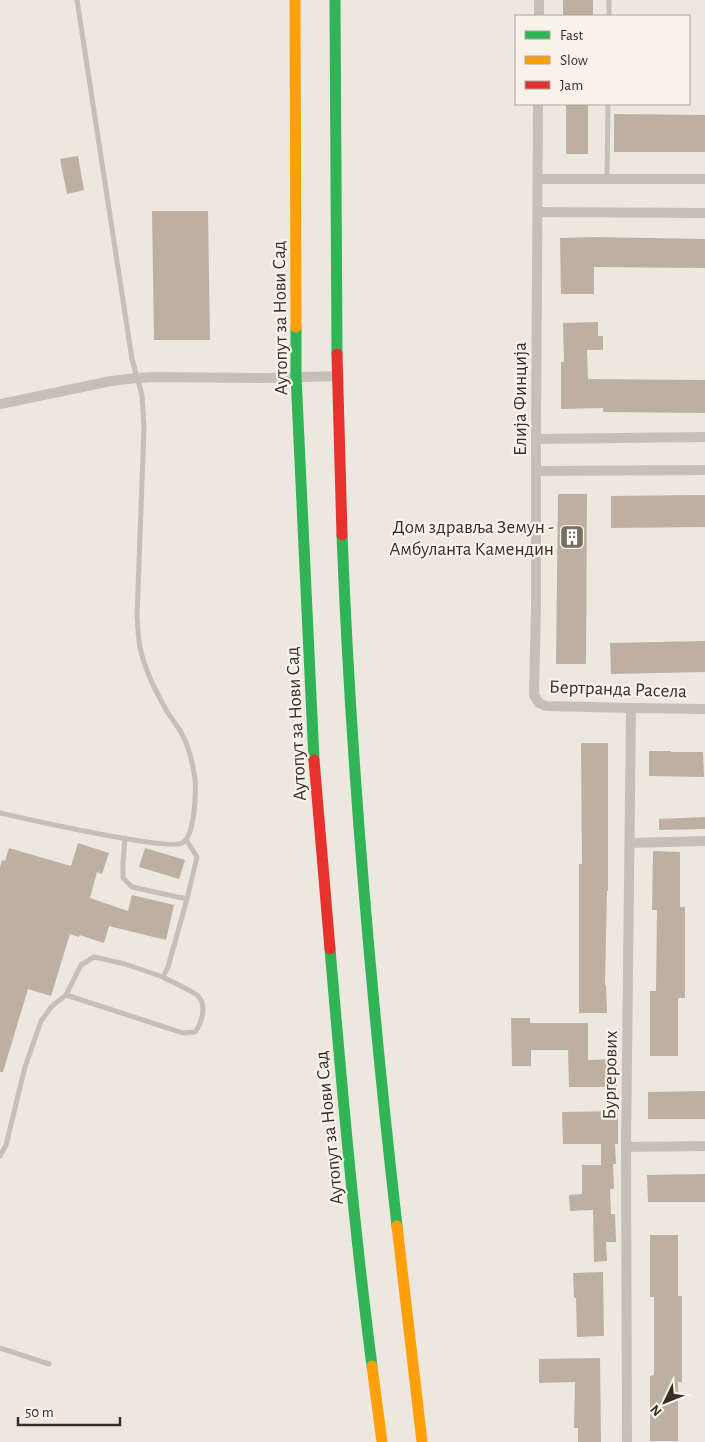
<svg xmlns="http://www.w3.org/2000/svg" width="705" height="1442" font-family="'Alegreya Sans',sans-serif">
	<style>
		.building { fill: #beafa3 }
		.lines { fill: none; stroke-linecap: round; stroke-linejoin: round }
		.lane { stroke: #c4c0b9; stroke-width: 5 }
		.street { stroke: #c4c0b9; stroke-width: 10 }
		.fast { stroke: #30b455; stroke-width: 11 }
		.slow { stroke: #ff9f0a; stroke-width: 11 }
		.jam { stroke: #e5322d; stroke-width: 11 }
		.labels { text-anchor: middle; stroke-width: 4.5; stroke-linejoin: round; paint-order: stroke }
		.street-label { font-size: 19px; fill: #352e28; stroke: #f8f3e8 }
		.poi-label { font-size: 19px; fill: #352e28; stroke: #f8f3e8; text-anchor: end }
	</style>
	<rect width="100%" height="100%" fill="#ece8e0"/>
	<g class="building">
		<rect x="563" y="0" width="30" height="16"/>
		<rect x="566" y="104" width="22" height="50"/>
		<path d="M614,114L705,115V152H614Z"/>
		<path d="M78,156L84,190L67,194L60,159Z"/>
		<path d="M152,211H208L210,340H154Z"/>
		<path d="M593,237L705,239V268L594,267V294H561L560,238Z"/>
		<path d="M598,322V336H603V350H587L588,379L705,380V413L603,412V408L561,409V362H564L563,323Z"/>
		<path d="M558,494H587L586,664H556Z"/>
		<path d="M694,495H705V527L611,528V496Z"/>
		<path d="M705,641V672L611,674L610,643Z"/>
		<path d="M581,743H608V891H607L605,985H606L607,1013H579V864H582Z"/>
		<path d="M649,751H671V752H703L704,777L649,776Z"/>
		<path d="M705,817V829L659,830V819Z"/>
		<path d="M78,843L109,853L102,874L97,872L90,898L128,911L132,895L174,905L166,940L109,926L104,943L79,935V937L70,934L51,996L28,989L3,1072H0V867L2,860L5,861L9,848L71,866Z"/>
		<path d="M145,848L185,860L179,879L139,867Z"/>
		<path d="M653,851L680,852V907H685V998H678V1056H650V991H656L657,910H652Z"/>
		<path d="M511,1018H530V1023H588V1060L617,1059V1087H569L568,1050H531V1066H512Z"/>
		<path d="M705,1091V1119H648V1092Z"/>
		<path d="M618,1111V1144H615L616,1164H613L614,1189H610L611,1214H615L616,1242H606L607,1261L594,1262L593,1210L570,1211L569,1195L582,1194V1165H601V1144H563L562,1112Z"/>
		<path d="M705,1174V1202H648L647,1175Z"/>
		<path d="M650,1235H678V1296H682V1382H678V1441H650V1376L654,1375V1297H650Z"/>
		<path d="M603,1272L604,1336L577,1337L576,1298H574L573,1273Z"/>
		<path d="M600,1358L601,1442H578V1428H574L575,1382L539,1383V1359Z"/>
	</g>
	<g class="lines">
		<g class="lane">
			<path d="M609,16V0"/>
			<path d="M607,178L608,104"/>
			<path d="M0,813C26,819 168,851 182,843C195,837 196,792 195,779C193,765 190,751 184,738C180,729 173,721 168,713C157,694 144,669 140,647C138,637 138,627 137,617L144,428L142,395L132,359L77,0"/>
			<path d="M125,838L123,863V878L132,887L187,899"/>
			<path d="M66,995L183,1033L195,1032C202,1023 207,1005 198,996C194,992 170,981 163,977"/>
			<path d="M0,1156L6,1145L25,1067L41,1021L52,1006L66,995L81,965L94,957L125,964L163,977L168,967L187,899L197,857L187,841"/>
			<path d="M0,1348L49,1364"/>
		</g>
		<g class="street">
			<path d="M539,16V0"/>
			<path d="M538,104L536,439V606L534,695L539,703L546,706L631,708L705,709"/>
			<path d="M538,179H705"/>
			<path d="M538,212L705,213"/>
			<path d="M0,404L111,381L137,378L156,377L266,378L338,376"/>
			<path d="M536,439L705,437"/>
			<path d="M536,471L705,470"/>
			<path d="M630,843L705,841"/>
			<path d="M626,1147L705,1146"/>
			<path d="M627,1442L626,1147L631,708"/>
		</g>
		<g class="fast">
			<path d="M335,0L337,354"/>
			<path d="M296,327V376L314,760"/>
			<path d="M342,535C351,766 371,996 397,1226"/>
			<path d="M330,949C342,1088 354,1227 372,1366"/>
		</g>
		<g class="slow">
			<path d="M295,0L296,327"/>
			<path d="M397,1226L422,1442"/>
			<path d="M372,1366L382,1442"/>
		</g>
		<g class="jam">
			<path d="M337,354L342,535"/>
			<path d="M314,760L330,949"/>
		</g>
	</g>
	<defs>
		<symbol id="building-square" viewBox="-11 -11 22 22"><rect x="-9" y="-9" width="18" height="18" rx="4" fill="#756f68" stroke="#f8f3e8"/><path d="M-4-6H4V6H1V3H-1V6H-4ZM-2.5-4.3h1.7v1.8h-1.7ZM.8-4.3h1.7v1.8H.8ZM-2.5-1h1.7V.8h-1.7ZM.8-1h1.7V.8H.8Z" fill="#fff"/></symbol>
	</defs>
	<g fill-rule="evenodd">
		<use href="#building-square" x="558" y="523" width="28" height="28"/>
	</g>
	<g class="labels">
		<g class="street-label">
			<text transform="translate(279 318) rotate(-91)" y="7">Аутопут за Нови Сад</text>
			<text transform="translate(519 399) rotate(-90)" y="7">Елија Финција</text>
			<text transform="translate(618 688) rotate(2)" y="7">Бертранда Расела</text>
			<text transform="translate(295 724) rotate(-93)" y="7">Аутопут за Нови Сад</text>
			<text transform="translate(609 1075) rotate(-89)" y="7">Бургерових</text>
			<text transform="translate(328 1128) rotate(-96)" y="7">Аутопут за Нови Сад</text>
		</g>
		<g class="poi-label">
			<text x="554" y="533">Дом здравља Земун -<tspan x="554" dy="22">Амбуланта Камендин</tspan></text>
		</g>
	</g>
	<rect x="515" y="15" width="175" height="90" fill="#f8f3e8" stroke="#aaa49b"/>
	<rect x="525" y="31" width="25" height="8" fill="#30b455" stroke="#aaa49b"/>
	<text x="560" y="40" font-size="15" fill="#352e28">Fast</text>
	<rect x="525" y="56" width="25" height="8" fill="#ff9f0a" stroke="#aaa49b"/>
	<text x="560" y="65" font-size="15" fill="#352e28">Slow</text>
	<rect x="525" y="81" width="25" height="8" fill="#e5322d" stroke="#aaa49b"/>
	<text x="560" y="90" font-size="15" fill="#352e28">Jam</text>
	<g transform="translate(665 1402) rotate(227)" stroke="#f8f3e8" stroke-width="4" paint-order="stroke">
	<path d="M0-4L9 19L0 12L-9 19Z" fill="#352e28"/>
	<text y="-8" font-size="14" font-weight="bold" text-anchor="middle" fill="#352e28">N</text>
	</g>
	<path d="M18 1417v8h102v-8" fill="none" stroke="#352e28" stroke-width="2.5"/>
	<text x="25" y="1417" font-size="15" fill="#352e28" stroke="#f8f3e8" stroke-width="4" paint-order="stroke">50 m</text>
</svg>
